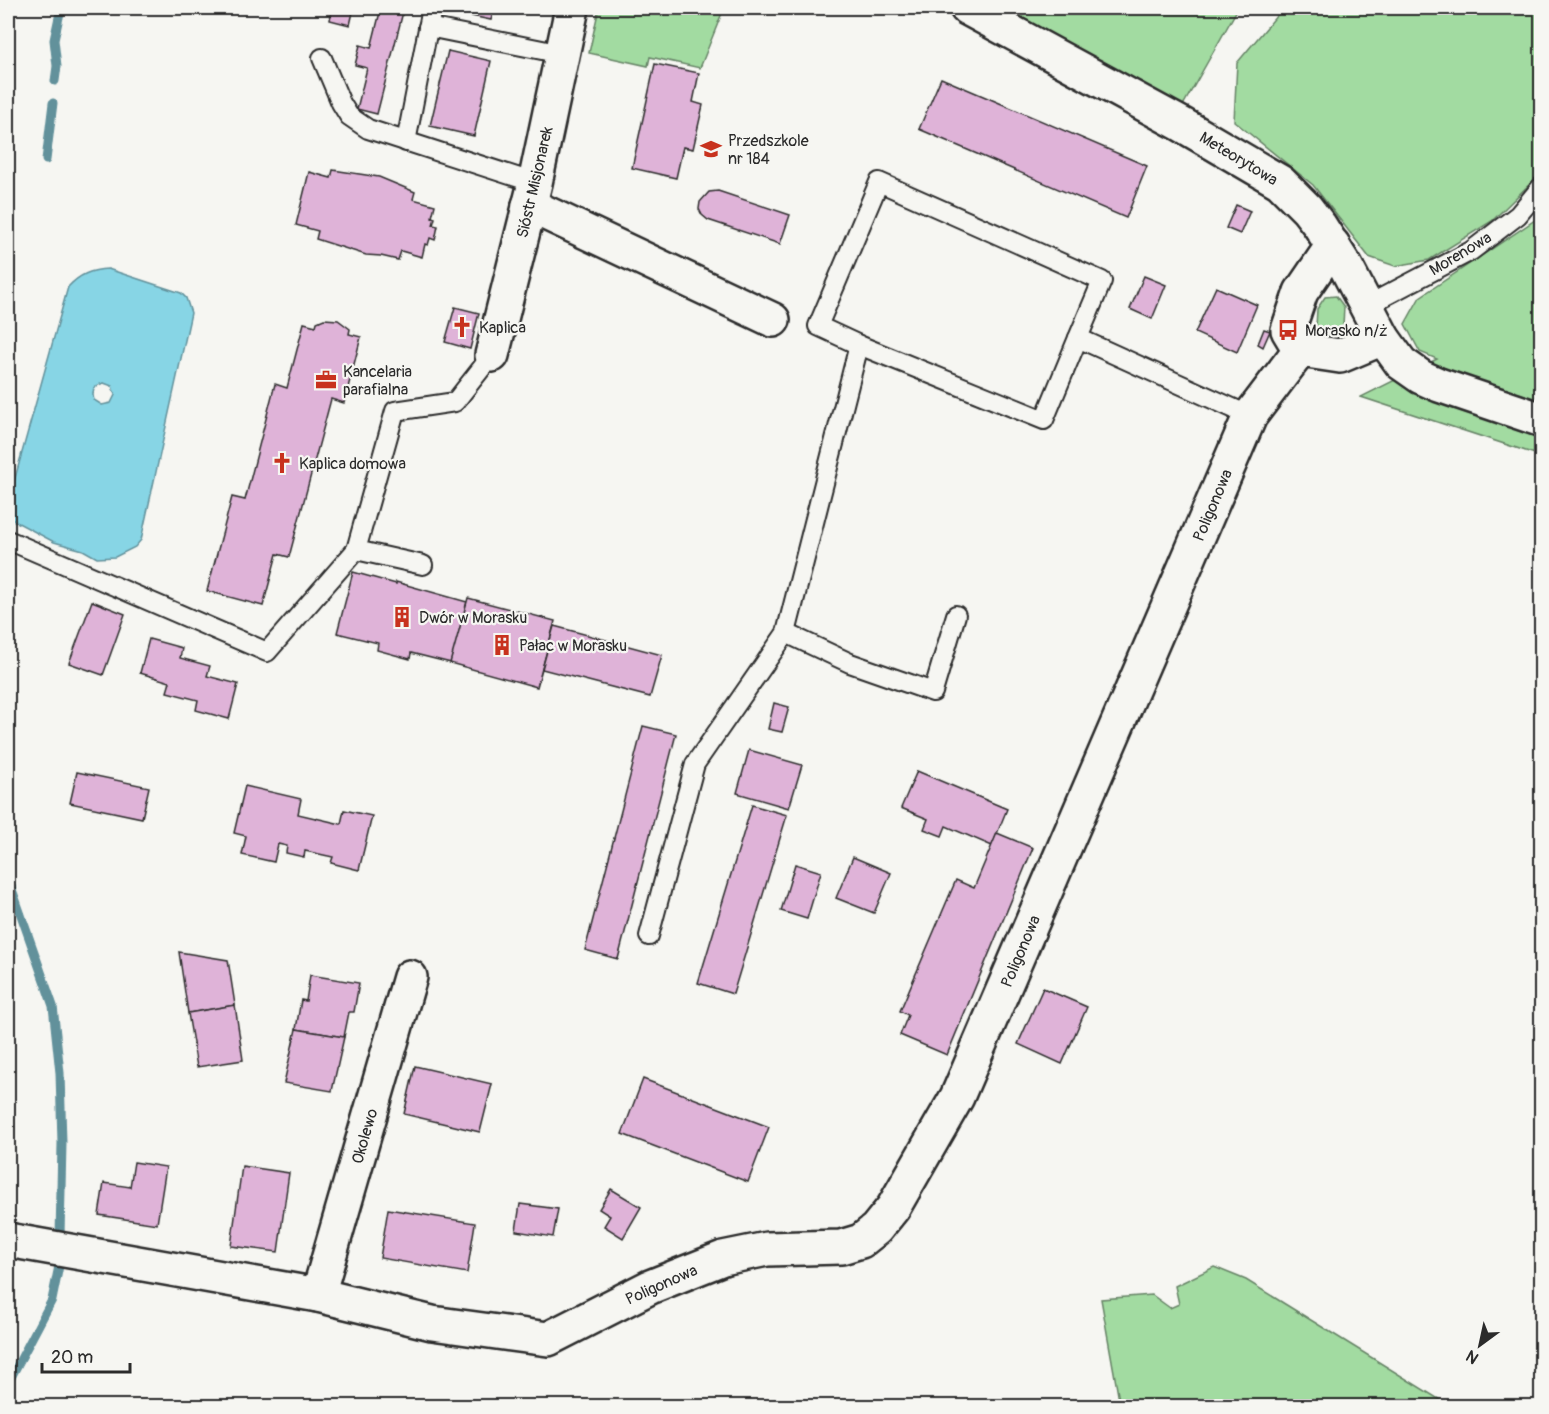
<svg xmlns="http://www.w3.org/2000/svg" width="1549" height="1414" font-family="Pangolin,sans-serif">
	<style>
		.green { fill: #a2dba1; stroke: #668366; stroke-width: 1.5 }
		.water { fill: #87d5e5; stroke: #62919b; stroke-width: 1.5; fill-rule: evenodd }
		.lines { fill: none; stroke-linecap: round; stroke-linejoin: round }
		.stream { stroke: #62919b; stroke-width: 9 }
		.building { fill: #dfb3d8; stroke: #2b2b2b; stroke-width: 1.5 }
		.service-casing { stroke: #2b2b2b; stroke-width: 22 }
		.minor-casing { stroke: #2b2b2b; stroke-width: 38 }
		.tertiary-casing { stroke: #2b2b2b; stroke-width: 38 }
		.service { stroke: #f6f6f2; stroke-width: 18 }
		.minor { stroke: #f6f6f2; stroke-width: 33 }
		.tertiary { stroke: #f6f6f2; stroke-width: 33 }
		.labels { text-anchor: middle; stroke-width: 4.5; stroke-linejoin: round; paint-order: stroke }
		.poi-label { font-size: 16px; fill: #2b2b2b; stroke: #f6f6f2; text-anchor: start }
		.street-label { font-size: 16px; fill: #2b2b2b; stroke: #f6f6f2 }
	</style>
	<rect width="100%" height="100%" fill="#f6f6f2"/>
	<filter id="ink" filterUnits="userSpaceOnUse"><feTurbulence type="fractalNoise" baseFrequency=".0167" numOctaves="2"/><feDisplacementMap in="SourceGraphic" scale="12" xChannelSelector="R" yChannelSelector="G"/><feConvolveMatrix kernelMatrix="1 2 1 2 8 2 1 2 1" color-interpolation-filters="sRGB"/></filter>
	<g filter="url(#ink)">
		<g class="green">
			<path d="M599,8H724L700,68L650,57L648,66L589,53Z"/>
			<path d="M996,8H1238L1181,109Z"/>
			<path d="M1283,8H1541L1542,171L1539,175L1492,221L1429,260L1395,266L1369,257L1313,185L1234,121L1237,63Z"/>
			<path d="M1541,216V456L1361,397L1437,359L1420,352L1405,324L1420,297Z"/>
			<path d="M1336,296L1344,307L1343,325L1334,336H1324L1316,327L1317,309L1325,297Z"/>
			<path d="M1214,1267L1246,1280L1450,1406H1120L1101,1299L1152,1295L1170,1308L1179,1304L1175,1286Z"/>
		</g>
		<path class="water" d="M108,269L181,293L186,298L191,313L141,540L135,547L115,557L97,558L83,550L54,542L9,518L8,503L68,287C80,274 91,270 108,269ZM104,383L112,386L115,395L111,403L102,405L94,400C91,390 95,385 104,383Z"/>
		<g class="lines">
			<g class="stream">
				<path d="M55,81L57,66L54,40L61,8"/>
				<path d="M46,160L53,103"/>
				<path d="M8,878L53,1006L60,1073L62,1143L60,1236"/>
				<path d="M8,1383L52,1300L59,1266"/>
			</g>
		</g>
		<g class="building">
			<path d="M332,8H354L350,25L330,20Z"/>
			<path d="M381,8H404L377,114L357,109L367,68L355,65L360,45L371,48Z"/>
			<path d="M448,8H494L491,20L447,11Z"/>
			<path d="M448,51L491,61L474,136L430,126Z"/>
			<path d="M655,64L699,73L693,102L703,105L693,149L683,147L676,178L632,168Z"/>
			<path d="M941,78L1147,166L1126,218L919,129Z"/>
			<path d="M333,170L379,177L415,192L413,199L435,205L432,217L435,218L433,225L438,226L435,240L430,238L428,245L425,244L422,257L401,251L398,260L381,256L366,255L316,239L318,231L296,225L309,172L331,178Z"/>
			<path d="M718,191L790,215L780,244L708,220L702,215L699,209L700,202L709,192Z"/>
			<path d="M1236,205L1250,211L1240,234L1226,228Z"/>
			<path d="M1144,276L1166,285L1152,319L1130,309Z"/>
			<path d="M1216,287L1257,305L1237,352L1195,333Z"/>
			<path d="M455,307L479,313L470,349L445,342Z"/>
			<path d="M324,319L338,320L350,329L349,334L361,337L344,403L331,399L289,557L277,554L263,606L207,591L232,497L245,500L275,384L287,388L304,323L316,326L317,322Z"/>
			<path d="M1264,329L1270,331L1263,347L1258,344Z"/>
			<path d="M353,572L396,584V582L467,602L451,663L411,653L410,659L377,650L378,643L337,633Z"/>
			<path d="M468,598L555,621L537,687L450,663Z"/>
			<path d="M92,601L125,614L103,675L69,663Z"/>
			<path d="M554,626L662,655L650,697L542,669Z"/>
			<path d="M149,639L182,648L180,658L210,666L207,676L238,684L229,719L196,710L198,700L167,692L170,682L140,673Z"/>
			<path d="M774,703L789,707L782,732L768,729Z"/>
			<path d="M643,726L676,734L618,959L585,950Z"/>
			<path d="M749,750L802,765L789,808L737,793Z"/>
			<path d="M917,771L1007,809L992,846L946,826L942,836L924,829L928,819L901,808Z"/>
			<path d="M77,772L149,787L142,818L70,803Z"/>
			<path d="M245,786L301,799L298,814L341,824L344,810L372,816L359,870L331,863L333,857L305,851L304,857L286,853L287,846L278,844L274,862L242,855L246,836L234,833Z"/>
			<path d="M752,805L787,815L733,994L698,983Z"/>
			<path d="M997,833L1033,848L947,1055L900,1035L908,1015L900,1011L956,880L974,888Z"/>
			<path d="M853,857L891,873L874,913L836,898Z"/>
			<path d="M795,864L821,872L807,919L781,911Z"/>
			<path d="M179,952L228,960L235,1005L188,1013Z"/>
			<path d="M310,975L359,983L354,1012H349L344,1037L296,1029L301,1000L306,1001Z"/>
			<path d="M1043,988L1087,1007L1062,1064L1018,1044Z"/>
			<path d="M235,1005L243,1060L197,1067L188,1013Z"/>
			<path d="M296,1029L344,1037L332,1091L284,1083Z"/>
			<path d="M415,1066L492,1084L480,1132L404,1114Z"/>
			<path d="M643,1079L769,1127L748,1182L622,1134Z"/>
			<path d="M134,1162L166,1167L157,1224L99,1215L104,1183L130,1187Z"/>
			<path d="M242,1166L289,1173L278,1252L231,1246Z"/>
			<path d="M611,1189L641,1207L623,1238L604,1226L610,1216L599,1209Z"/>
			<path d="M520,1204L558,1209L553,1237L516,1231Z"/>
			<path d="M388,1209L475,1223L467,1273L380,1258Z"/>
		</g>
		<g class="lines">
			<defs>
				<g id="service">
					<path d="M428,27L562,54"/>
					<path d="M322,58L341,103L349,116L368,129L535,183"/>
					<path d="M406,142L432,8"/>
					<path d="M1366,306L1471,251L1518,215L1542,186"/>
					<path d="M859,345L1044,420L1078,338"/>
					<path d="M8,540L267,652L356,550"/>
					<path d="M423,565L356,550L395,411L455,402L492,355"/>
					<path d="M786,633L850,663L933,692L956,615"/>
					<path d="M649,936L695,764L786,633L859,345L818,326L879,182L1102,281L1078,338L1250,416"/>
				</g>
				<g id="minor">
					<path d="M529,205L773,320"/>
					<path d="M1333,245L1301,292L1288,330L1300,350L1340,356L1383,338"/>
					<path d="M492,355L535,183L572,8"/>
					<path d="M8,1240L318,1295L432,1323L548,1339L650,1287L723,1258L767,1249L841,1247L861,1241L876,1229L893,1208L957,1097L1250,416L1300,350"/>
					<path d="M318,1295L410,977"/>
				</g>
				<path id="tertiary" d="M967,8L1181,124L1280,182L1307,209L1320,226L1346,267L1383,338L1401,363L1421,377L1439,385L1542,420"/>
			</defs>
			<use href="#service" class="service-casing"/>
			<use href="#minor" class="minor-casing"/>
			<use href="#tertiary" class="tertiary-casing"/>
			<use href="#service" class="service"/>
			<use href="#minor" class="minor"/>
			<use href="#tertiary" class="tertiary"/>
		</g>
	</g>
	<defs>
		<symbol id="school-bare" viewBox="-9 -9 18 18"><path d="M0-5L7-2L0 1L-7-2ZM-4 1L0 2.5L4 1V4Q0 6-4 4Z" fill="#c8321e" stroke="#f6f6f2" stroke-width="2.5" paint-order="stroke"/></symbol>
		<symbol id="church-bare" viewBox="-9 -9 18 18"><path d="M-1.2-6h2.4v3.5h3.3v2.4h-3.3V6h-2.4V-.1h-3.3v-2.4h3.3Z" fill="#c8321e" stroke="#f6f6f2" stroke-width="2.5" paint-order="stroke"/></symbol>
		<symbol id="bus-bare" viewBox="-9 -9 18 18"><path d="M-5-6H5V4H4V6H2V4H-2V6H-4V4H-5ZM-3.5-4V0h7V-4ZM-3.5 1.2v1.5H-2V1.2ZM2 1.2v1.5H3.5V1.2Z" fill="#c8321e" stroke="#f6f6f2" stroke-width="2.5" paint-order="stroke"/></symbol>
		<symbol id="office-bare" viewBox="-9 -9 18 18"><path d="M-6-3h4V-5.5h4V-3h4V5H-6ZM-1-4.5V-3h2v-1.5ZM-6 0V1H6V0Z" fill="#c8321e" stroke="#f6f6f2" stroke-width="2.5" paint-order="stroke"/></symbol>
		<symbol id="building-bare" viewBox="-9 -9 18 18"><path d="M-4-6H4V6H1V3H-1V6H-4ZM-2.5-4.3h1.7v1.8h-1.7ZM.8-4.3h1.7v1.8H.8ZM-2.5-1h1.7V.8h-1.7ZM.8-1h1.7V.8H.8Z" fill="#c8321e" stroke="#f6f6f2" stroke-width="2.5" paint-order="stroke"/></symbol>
	</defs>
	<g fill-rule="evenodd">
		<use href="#school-bare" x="696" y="134" width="30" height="30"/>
		<use href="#church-bare" x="447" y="312" width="30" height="30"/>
		<use href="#bus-bare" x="1273" y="315" width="30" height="30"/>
		<use href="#office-bare" x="311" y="365" width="30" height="30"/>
		<use href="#church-bare" x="267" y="448" width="30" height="30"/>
		<use href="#building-bare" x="387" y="602" width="30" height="30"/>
		<use href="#building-bare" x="487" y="630" width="30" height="30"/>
	</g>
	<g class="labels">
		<g class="poi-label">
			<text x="728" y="146">Przedszkole<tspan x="728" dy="18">nr 184</tspan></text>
			<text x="479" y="333">Kaplica</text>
			<text x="1305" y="336">Morasko n/ż</text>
			<text x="343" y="377">Kancelaria<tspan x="343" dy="18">parafialna</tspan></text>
			<text x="299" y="469">Kaplica domowa</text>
			<text x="419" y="623">Dwór w Morasku</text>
			<text x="519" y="651">Pałac w Morasku</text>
		</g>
		<g class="street-label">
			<text transform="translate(1239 158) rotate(31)" y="6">Meteorytowa</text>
			<text transform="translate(534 182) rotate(-77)" y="6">Sióstr Misjonarek</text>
			<text transform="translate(1460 253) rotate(-31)" y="6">Morenowa</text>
			<text transform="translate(1212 505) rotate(-67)" y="6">Poligonowa</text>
			<text transform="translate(1020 951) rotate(-67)" y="6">Poligonowa</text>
			<text transform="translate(364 1136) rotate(-74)" y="6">Okolewo</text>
			<text transform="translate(661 1284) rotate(-24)" y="6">Poligonowa</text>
		</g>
	</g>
	<rect width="1549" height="1414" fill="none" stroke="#f6f6f2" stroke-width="30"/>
	<rect x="15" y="15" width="1519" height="1384" fill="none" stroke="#2b2b2b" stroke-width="2" filter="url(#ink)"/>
	<g transform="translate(1480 1345) rotate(213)" stroke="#f6f6f2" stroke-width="4.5" paint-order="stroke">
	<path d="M0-4.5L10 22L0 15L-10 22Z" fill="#2b2b2b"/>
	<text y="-9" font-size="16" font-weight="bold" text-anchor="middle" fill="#2b2b2b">N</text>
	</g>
	<path d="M42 1363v9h88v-9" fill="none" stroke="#2b2b2b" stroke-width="3"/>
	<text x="51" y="1363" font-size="18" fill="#2b2b2b" stroke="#f6f6f2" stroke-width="4.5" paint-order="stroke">20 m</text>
</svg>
